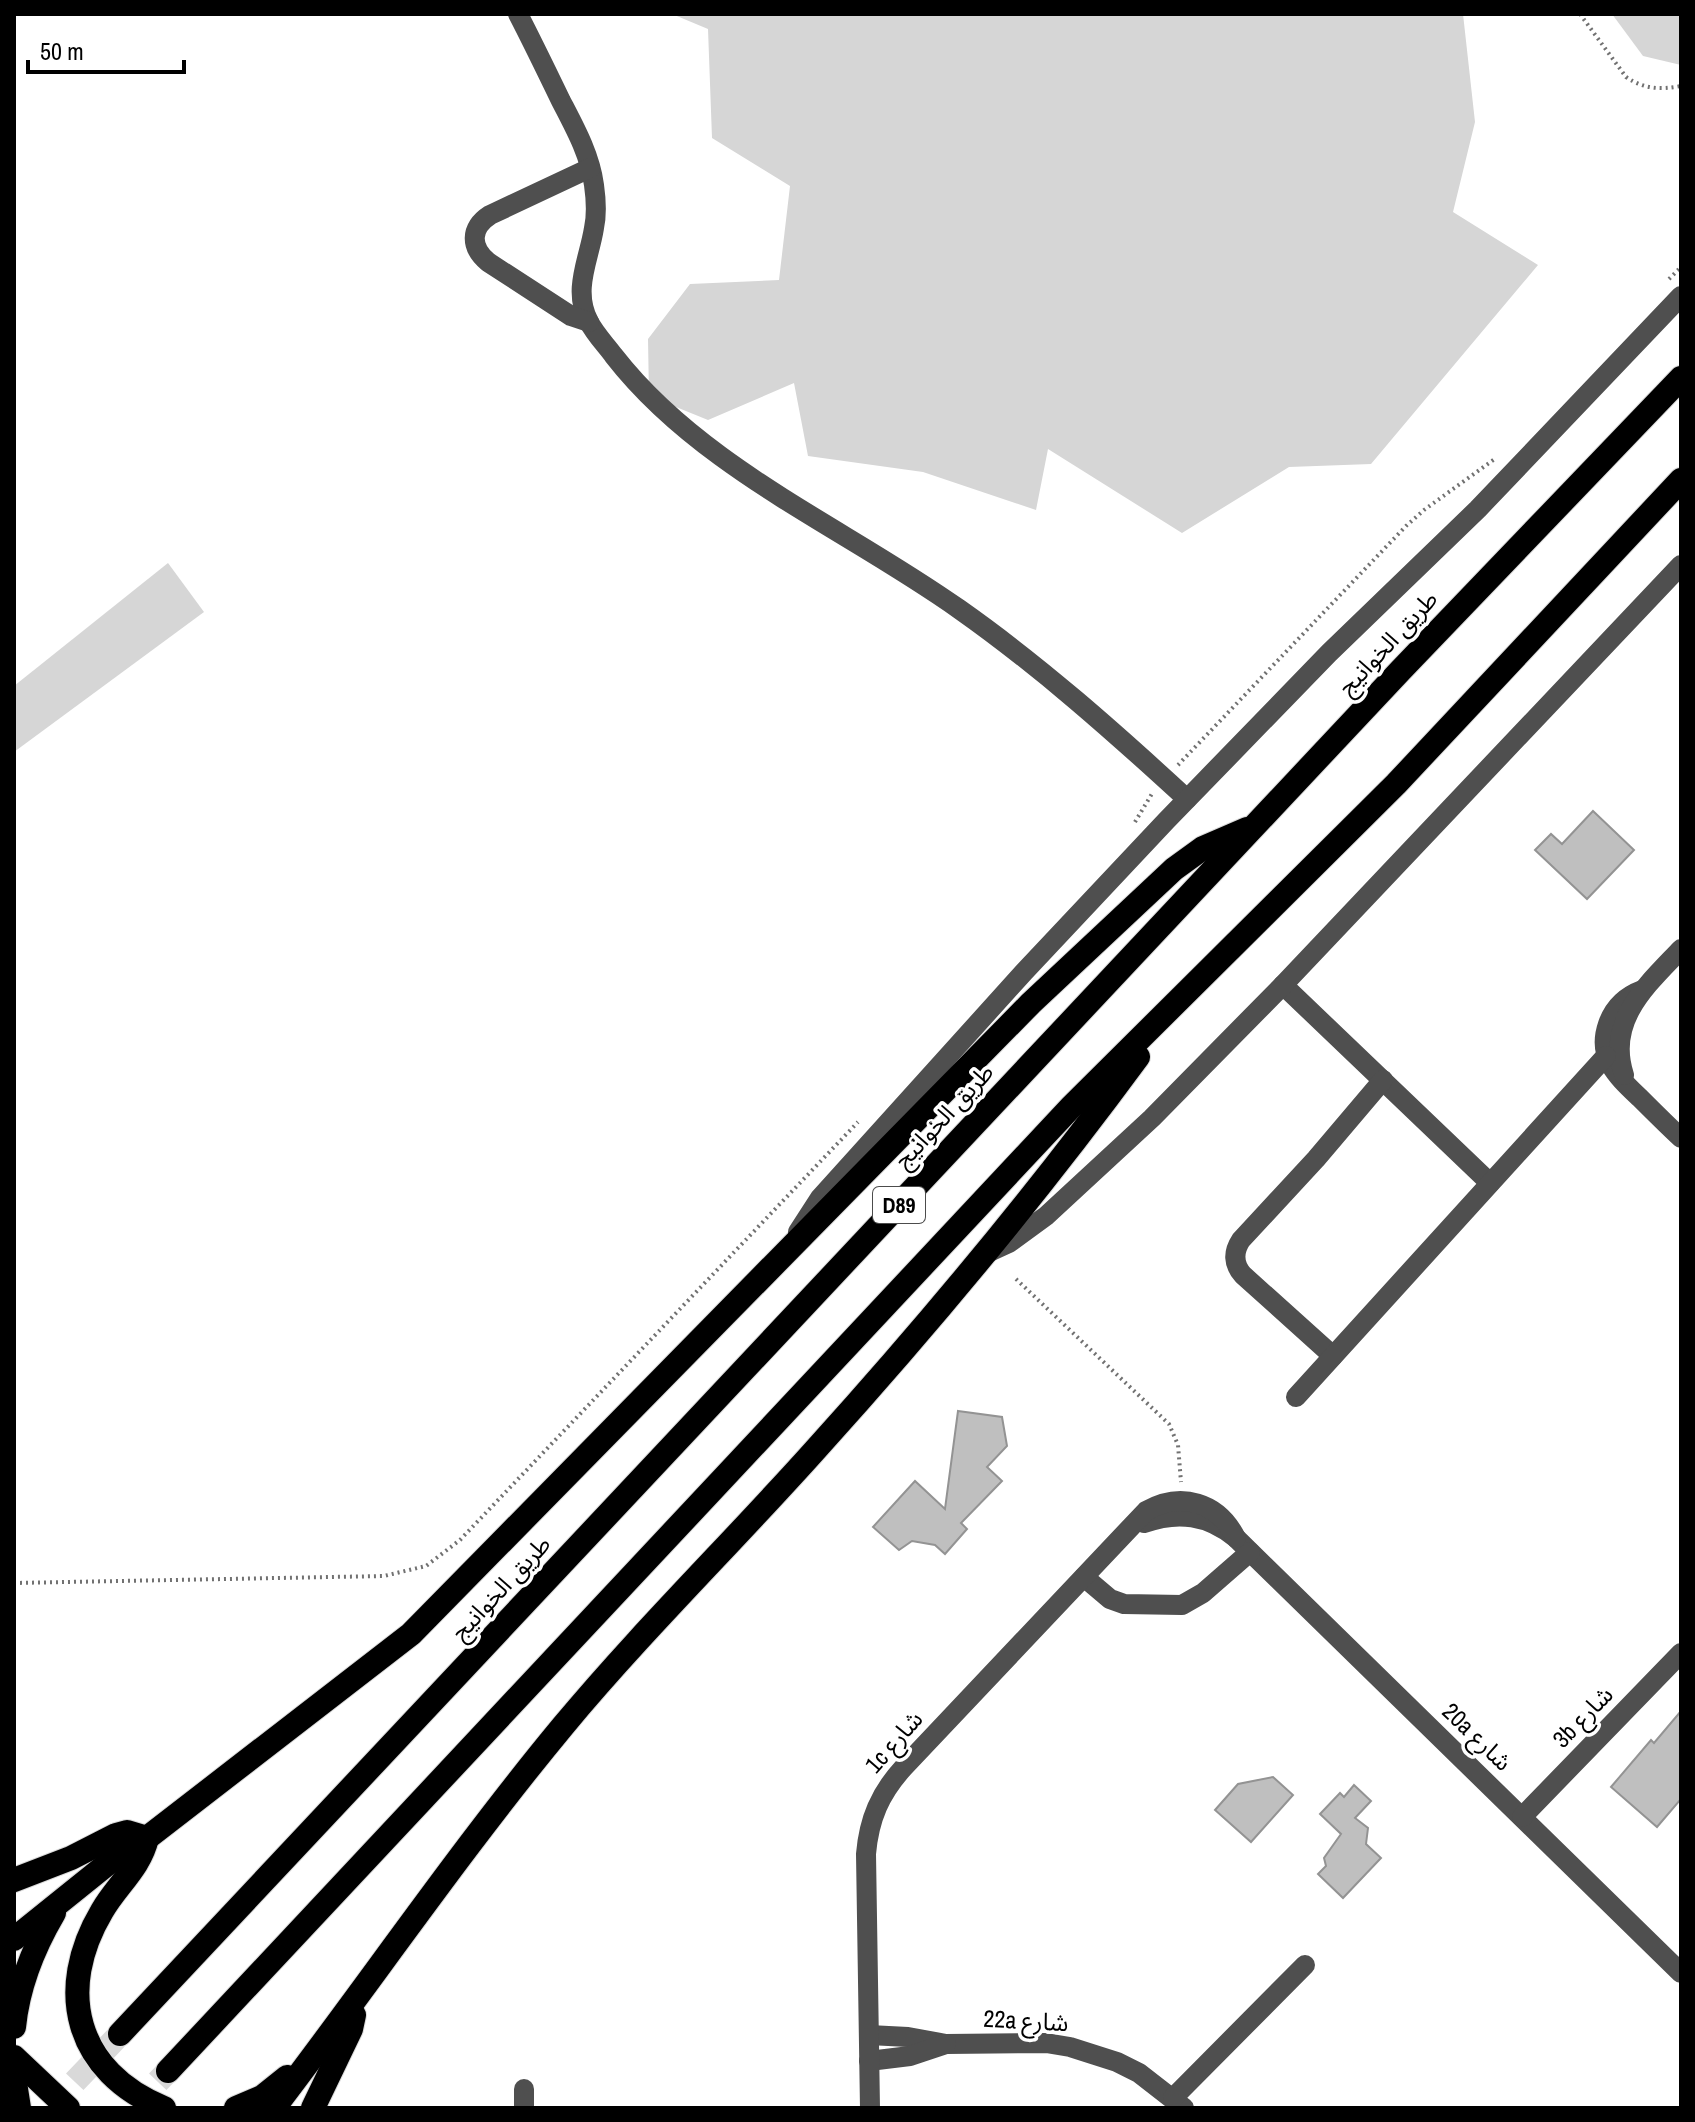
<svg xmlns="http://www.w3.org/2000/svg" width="1695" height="2122" font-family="'Archivo Narrow','Noto Sans Arabic',sans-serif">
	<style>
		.green { fill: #d6d6d6 }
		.building { fill: #bfbfbf; stroke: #939393; stroke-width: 2 }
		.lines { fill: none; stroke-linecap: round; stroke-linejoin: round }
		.highway-tunnel { stroke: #d9d9d9; stroke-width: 24; stroke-dasharray: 24 12; stroke-linecap: butt }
		.highway-casing { stroke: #dbdbdb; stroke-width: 26 }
		.path { stroke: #717171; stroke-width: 4; stroke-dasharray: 2 4; stroke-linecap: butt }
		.minor { stroke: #4f4f4f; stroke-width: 20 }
		.highway { stroke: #000; stroke-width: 24 }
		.labels { text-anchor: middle; stroke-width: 7; stroke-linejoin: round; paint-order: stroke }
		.shield { fill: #fff; stroke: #4c4c4c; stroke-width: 2 }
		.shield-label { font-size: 22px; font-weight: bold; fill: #000 }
		.street-label { font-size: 24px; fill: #000; stroke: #fff }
	</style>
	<rect width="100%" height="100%" fill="#fff"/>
	<g class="green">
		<path d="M672,14H1463L1475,122L1453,212L1538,265L1371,464L1289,467L1182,533L1048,449L1036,510L923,472L808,456L794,383L708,420L649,396L648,339L690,284L779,280L790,186L712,138L708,29Z"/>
		<path d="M1612,14H1681V65L1643,56Z"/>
		<path d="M168,563L204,612L14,752V686Z"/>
	</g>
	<g class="building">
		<path d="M1593,811L1634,850L1587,899L1535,850L1551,834L1562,844Z"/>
		<path d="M958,1411L1002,1417L1007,1446L987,1467L1002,1481L961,1523L967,1529L945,1554L935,1545L912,1541L899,1550L873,1527L915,1481L945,1509Z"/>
		<path d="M1681,1711V1799L1657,1827L1611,1787L1651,1740L1654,1743Z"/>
		<path d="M1273,1777L1293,1795L1251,1842L1215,1810L1238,1784Z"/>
		<path d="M1354,1785L1371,1801L1355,1818L1368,1828L1366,1844L1381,1858L1343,1898L1318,1874L1326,1866L1324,1858L1341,1834L1320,1814L1340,1793L1344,1797Z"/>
	</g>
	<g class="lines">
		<g class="highway-tunnel">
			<path d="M50,2108L120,2034"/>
			<path d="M133,2108L168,2071"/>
		</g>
		<defs>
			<g id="highway">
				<path d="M147,1838C140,1868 117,1885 102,1911C55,1990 75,2072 164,2108"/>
				<path d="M14,1880L71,1858L116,1835L127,1832L147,1838"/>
				<path d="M14,1939L111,1861L147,1838L411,1634L1031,1003L1174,869L1203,848L1247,829"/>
				<path d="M14,2027C18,1987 34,1947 54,1913"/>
				<path d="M120,2034L1400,671L1681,378"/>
				<path d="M14,2057L68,2108"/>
				<path d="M168,2071L1072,1106L1396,784L1681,480"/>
				<path d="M14,2076L19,2108"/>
				<path d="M236,2108L262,2097L287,2077"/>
				<path d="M274,2108C371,1981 461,1849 563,1726C643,1630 733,1542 817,1448C930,1323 1038,1193 1138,1057"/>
				<path d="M313,2108L351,2029L354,2015"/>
			</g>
		</defs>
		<use href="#highway" class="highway-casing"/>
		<g class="path">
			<path d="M1580,14L1626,77C1644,89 1660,90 1681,86"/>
			<path d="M1669,279L1681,267"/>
			<path d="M1178,765L1406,526L1424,510L1496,458"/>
			<path d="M1135,822L1153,792"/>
			<path d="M1016,1279L1169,1424L1178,1445L1181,1482"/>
			<path d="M14,1583L384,1576L426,1566L460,1540L858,1122"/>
		</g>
		<g class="minor">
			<path d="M518,14C533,43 547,72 561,101C575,128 590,155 594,185C596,199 597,214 594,228C589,260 572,290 589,322C595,334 606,345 614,356C701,468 845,528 959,609C1040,666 1114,732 1187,799"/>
			<path d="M589,322L571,316L488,262C470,247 470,228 490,215L590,168"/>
			<path d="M1283,985L1490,1183"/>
			<path d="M1642,990C1626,996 1614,1007 1608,1024C1596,1058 1618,1077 1640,1098C1654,1112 1667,1125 1681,1138"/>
			<path d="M1624,1075C1606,1020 1647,985 1681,949"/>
			<path d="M798,1232L820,1198L1024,972L1166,821L1329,653L1478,509L1681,296"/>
			<path d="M985,1254L1009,1243L1046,1216L1152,1118L1283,985L1681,565"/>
			<path d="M1333,1356L1243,1275C1233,1264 1233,1252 1241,1240L1316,1159L1383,1080"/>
			<path d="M1296,1397L1606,1056"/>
			<path d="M1144,1523C1178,1511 1208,1515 1236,1538L1681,1973"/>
			<path d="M1084,1577L1110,1599L1124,1604L1182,1605L1203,1593L1250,1552"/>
			<path d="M1522,1817L1681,1653"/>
			<path d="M869,2035L908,2037L946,2044L1046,2043L1070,2047L1117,2062L1139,2073L1184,2108"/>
			<path d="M869,2061L910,2056L946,2044"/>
			<path d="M524,2089V2108"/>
			<path d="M1173,2098L1305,1965"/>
			<path d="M870,2108L866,1854C869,1819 880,1793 904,1767L1146,1511C1181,1491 1218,1502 1236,1538"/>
		</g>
		<use href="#highway" class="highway"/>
	</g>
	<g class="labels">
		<rect class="shield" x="873" y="1187" width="52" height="36" rx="6"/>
		<g class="shield-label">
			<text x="899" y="1213">D89</text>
		</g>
		<g class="street-label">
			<text transform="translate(1388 643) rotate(-47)" y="8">طريق الخوانيج</text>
			<text transform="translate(944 1116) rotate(-47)" y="8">طريق الخوانيج</text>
			<text transform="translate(501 1588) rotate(-47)" y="8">طريق الخوانيج</text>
			<text transform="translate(1583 1717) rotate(-46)" y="8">3b شارع</text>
			<text transform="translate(1477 1737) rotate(44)" y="8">20a شارع</text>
			<text transform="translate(894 1742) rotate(-49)" y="8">1c شارع</text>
			<text transform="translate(1026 2021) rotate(3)" y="8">22a شارع</text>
		</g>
	</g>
	<rect width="1695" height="2122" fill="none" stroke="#000000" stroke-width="32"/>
	<path d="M28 60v12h156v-12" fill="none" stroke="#000000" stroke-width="4"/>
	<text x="40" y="60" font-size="24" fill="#000000" stroke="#ffffff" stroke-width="6" paint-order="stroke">50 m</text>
</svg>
